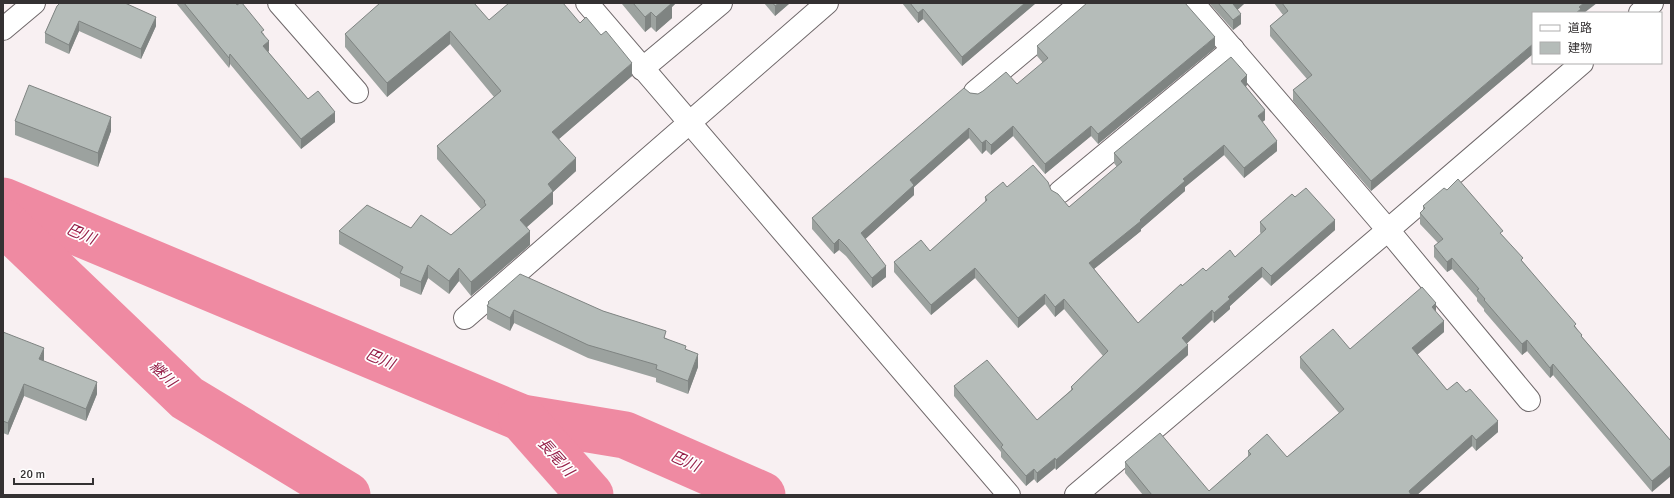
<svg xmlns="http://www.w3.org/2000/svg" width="1674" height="498" font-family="Signika,'Noto Sans JP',sans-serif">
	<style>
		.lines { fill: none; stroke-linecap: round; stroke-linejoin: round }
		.river { stroke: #ef8aa2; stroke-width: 47 }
		.street-casing { stroke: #6f686a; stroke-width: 24 }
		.street { stroke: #fff; stroke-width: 22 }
		.wall { fill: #9ca29f }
		.shaded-wall { fill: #7f8482 }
		.building { fill: #b5bcb9; stroke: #7f8482 }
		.labels { text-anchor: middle; stroke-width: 3.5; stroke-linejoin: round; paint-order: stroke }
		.water-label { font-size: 15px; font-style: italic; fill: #97214a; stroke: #fff }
	</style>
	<rect width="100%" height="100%" fill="#f8f0f2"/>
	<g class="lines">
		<g class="river">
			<path d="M3,201L522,418L625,435L762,495"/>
			<path d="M3,222L187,398L347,495"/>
			<path d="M522,418L590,495"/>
		</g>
		<defs>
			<g id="street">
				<path d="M279,3L357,92"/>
				<path d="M587,3L1009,495"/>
				<path d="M1193,3L1388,230L1529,400"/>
				<path d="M1640,13L1652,3"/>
				<path d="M3,29L34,3"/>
				<path d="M642,69L721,3"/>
				<path d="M975,92L1081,3"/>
				<path d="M1060,192L1233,49"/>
				<path d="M465,318L827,3"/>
				<path d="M1076,495L1388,230L1582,63"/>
			</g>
		</defs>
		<use href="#street" class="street-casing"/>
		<use href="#street" class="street"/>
	</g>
	<g class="wall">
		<path d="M176,3H236L264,34L269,51L268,52L308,99L335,122L301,149L230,64L229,68Z"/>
		<path d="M622,3H676L672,7V18L656,32L651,27L645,32L622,4Z"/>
		<path d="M764,3H790L775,16Z"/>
		<path d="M902,3H1036L962,66L923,19L918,23Z"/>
		<path d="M1209,3H1245L1237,10L1241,24L1233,30Z"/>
		<path d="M1274,3H1597L1533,13V54L1371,191L1293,101V90L1307,79L1270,36V26L1283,15Z"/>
		<path d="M57,6L156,26L141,59L79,31L69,54L45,43V33Z"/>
		<path d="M489,20L580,23L632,76L559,139L576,171L553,192V204L527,227L530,245L471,296L459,281L449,294L428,278L421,295L400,286V279L339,244V231L411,228L451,235L481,209L437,159V146L494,97L450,44L387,97L345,47V34Z"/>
		<path d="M1037,46L1215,48L1098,144L1091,136L1045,174L1013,136L991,155L986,150L982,154L969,138L914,187V195L865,239L886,277L872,288L846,256L839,250L834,254L812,229V218L970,93L978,94L1017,84L1043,63L1037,56Z"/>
		<path d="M1247,85L1246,87L1265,120L1262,122L1277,151L1244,178L1224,155L1185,187V191L1141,229V231L1094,269L1138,323L1182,286L1206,271L1235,257L1261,234L1260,232V222L1295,197L1335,230L1271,286L1262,277L1230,306V309L1214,323L1212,320L1186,344L1188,355L1138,399L1056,470L1055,468L1037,483L1034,479L1026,486L1001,457V452L954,396V386L1037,420L1071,390V387L1103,356L1064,309L1055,317L1045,304L1018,328L975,278L931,315L894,272V262L930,251L985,203V197L1007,187L1051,190L1069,207L1117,167L1114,163V153Z"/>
		<path d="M15,121L111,131L98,167L15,135Z"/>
		<path d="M1423,206L1503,236L1523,262L1576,327L1582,337L1671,441L1652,492L1553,375L1550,378L1527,351L1522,355L1484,311V309L1477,301V298L1452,269L1447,272L1434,257V246L1438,243L1420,224V213L1423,210Z"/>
		<path d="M488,302L603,311L666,338L686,350L698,367L688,394L656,382V378L588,358L514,323L510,331L487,319V306L488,305Z"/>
		<path d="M1436,312L1444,332L1417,355L1447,390L1498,432L1476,451L1472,446L1417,495H1143L1125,473V462L1209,491L1248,457V451L1287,457L1339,413L1300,368V357L1350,349Z"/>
		<path d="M3,332L44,360L43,361L97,394L86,421L24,396L8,435L3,433Z"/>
	</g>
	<g class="shaded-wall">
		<path d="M666,3H676L672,7V18L656,32V17Z"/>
		<path d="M779,3H790L775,16V6Z"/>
		<path d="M1025,3H1036L962,66V57Z"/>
		<path d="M1233,3H1245L1233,14Z"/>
		<path d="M1584,3H1597L1584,13H1576L1579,7Z"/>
		<path d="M923,9V19L918,23V13Z"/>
		<path d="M651,12V27L645,32V17Z"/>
		<path d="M1241,14V24L1233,30V20Z"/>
		<path d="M156,17V26L141,59V49Z"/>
		<path d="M79,21V31L69,54V45Z"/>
		<path d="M450,31V44L387,97V83Z"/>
		<path d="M1215,37V48L1098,144V134Z"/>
		<path d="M269,41V51L263,56V46Z"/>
		<path d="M1533,44V54L1371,191V181Z"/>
		<path d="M230,54V64L229,68V58Z"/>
		<path d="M632,63V76L552,145V132Z"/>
		<path d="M1247,75V85L1241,91V81Z"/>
		<path d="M1265,110V120L1258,126V116Z"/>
		<path d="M335,112V122L301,149V139Z"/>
		<path d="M111,117V131L98,167V153Z"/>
		<path d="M1013,126V136L991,155V145Z"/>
		<path d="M1091,126V136L1045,174V164Z"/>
		<path d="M969,128V138L914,187V195L861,243V233L910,180Z"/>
		<path d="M986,140V150L982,154V143Z"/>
		<path d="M1277,141V151L1244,178V168Z"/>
		<path d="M1224,145V155L1185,187V191L1141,229V231L1089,273V263L1140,220L1183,179Z"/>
		<path d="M576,158V171L553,192V204L520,233V220L548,184Z"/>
		<path d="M1335,220V230L1271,286V276Z"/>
		<path d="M530,231V245L471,296V282Z"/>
		<path d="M839,239V250L834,254V244Z"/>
		<path d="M1452,258V269L1447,272V262Z"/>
		<path d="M428,265V278L421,295V282Z"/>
		<path d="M886,266V277L872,288V278Z"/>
		<path d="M1262,267V277L1230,306V309L1214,323V313L1228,297Z"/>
		<path d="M459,268V281L449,294V281Z"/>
		<path d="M975,268V278L931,315V305Z"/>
		<path d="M1045,294V304L1018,328V318Z"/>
		<path d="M1064,299V309L1055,317V307Z"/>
		<path d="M1436,303V315L1432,307Z"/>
		<path d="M514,310V323L510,331V318Z"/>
		<path d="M1212,310V320L1182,348V338Z"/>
		<path d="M1444,321V332L1412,359V348Z"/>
		<path d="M1527,340V351L1522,355V344Z"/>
		<path d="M1188,345V355L1138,399L1056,470V460Z"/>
		<path d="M44,348V360L39,371V359Z"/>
		<path d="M698,354V367L688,394V381Z"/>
		<path d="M1553,364V375L1550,378V368Z"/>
		<path d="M97,382V394L86,421V409Z"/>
		<path d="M24,384V396L8,435V423Z"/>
		<path d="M1498,421V432L1476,451V440Z"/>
		<path d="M1472,435V446L1417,495H1409V491Z"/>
		<path d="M1055,458V468L1037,483V473Z"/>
		<path d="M1671,465V476L1652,492V481Z"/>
		<path d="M1034,469V479L1026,486V476Z"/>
	</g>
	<g class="building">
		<path d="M60,3H125L156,17L141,49L79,21L69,45L45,33L57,6Z"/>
		<path d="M184,3H236L237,5L240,3H242L264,30L261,32L269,41L263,46L308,99L318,91L335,112L301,139L230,54L229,58Z"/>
		<path d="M380,3H474L489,20L509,3H563L580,23L586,17L601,35L606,31L632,63L552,132L576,158L548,184L553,191L520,220L530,231L471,282L459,268L449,281L428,265L421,282L400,273L403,267L339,231L367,205L411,228L421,215L451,235L486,205L484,202L485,201L437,146L501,91L450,31L387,83L345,34Z"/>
		<path d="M633,3H672L656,17L651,12L645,17Z"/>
		<path d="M773,3H779L775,6Z"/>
		<path d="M910,3H1025L962,57L923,9L918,13Z"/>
		<path d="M1087,3H1185L1215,37L1098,134L1091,126L1045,164L1013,126L991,145L986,140L982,143L969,128L910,180L914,185L861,233L886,266L872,278L846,246L839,239L834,244L812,218L964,88L970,93L978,94L983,91L1006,72L1017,84L1048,58L1037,46Z"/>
		<path d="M1218,3H1233V4L1241,14L1233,20Z"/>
		<path d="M1282,3H1584L1579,7L1581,9L1576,13H1533V44L1371,181L1293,90L1312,75L1270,26L1288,11Z"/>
		<path d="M1231,57L1247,75L1241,81L1265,110L1258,116L1277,141L1244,168L1224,145L1183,179L1185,181L1140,220L1141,221L1089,263L1138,323L1181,284L1182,286L1203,268L1206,271L1230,250L1235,257L1266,229L1260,222L1292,194L1295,197L1306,188L1335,220L1271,276L1262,267L1228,297L1230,299L1214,313L1212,310L1182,338L1188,345L1138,389L1056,460L1055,458L1037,473L1034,469L1026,476L1001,447L1003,445L954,386L987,360L1037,420L1073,389L1071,387L1108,351L1064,299L1055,307L1045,294L1018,318L975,268L931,305L894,262L921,240L930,251L987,200L985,197L1003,182L1007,187L1033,165L1048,182L1051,190L1058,194L1069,207L1122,162L1114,153Z"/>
		<path d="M29,85L111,117L98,153L15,121Z"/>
		<path d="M1458,179L1503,231L1500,233L1523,258L1521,260L1576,324L1574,326L1582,335L1581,336L1671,441V465L1652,481L1553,364L1550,368L1527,340L1522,344L1484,300L1485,299L1477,290L1479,289L1452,258L1447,262L1434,246L1443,239L1420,213L1425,208L1423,206L1444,188L1447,190Z"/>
		<path d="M520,274L603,311L666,331L664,338L686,346L685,349L698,354L688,381L656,369L657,365L588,345L514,310L510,318L487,306L489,303L488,302Z"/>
		<path d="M1422,287L1436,303L1432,307L1444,321L1412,348L1447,390L1457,382L1466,392L1470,389L1498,421L1476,440L1472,435L1409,491L1411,495H1152L1125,462L1160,433L1209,491L1251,454L1248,451L1267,434L1287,457L1344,409L1300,357L1333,329L1350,349Z"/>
		<path d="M3,332L44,348L39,359L97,382L86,409L24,384L8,423L3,421Z"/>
	</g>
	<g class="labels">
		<g class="water-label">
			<text transform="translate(81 234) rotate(23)" y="5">巴川</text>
			<text transform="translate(380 359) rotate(23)" y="5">巴川</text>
			<text transform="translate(163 374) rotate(44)" y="5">継川</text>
			<text transform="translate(556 457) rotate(48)" y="5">長尾川</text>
			<text transform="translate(685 461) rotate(24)" y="5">巴川</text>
		</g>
	</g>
	<rect width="1674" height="498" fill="none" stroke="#343132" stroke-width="8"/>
	<rect x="1532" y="12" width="130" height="52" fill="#ffffff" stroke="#aeadad"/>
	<rect x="1540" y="25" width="20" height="6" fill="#ffffff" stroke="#aeadad"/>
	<text x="1568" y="32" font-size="12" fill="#343132">道路</text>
	<rect x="1540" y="42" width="20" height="12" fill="#b5bcb9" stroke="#aeadad"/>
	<text x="1568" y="52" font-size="12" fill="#343132">建物</text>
	<path d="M14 478v6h79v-6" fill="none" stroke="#343132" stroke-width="2"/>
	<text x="20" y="478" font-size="12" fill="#343132" stroke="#ffffff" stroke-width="3" paint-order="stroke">20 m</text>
</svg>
